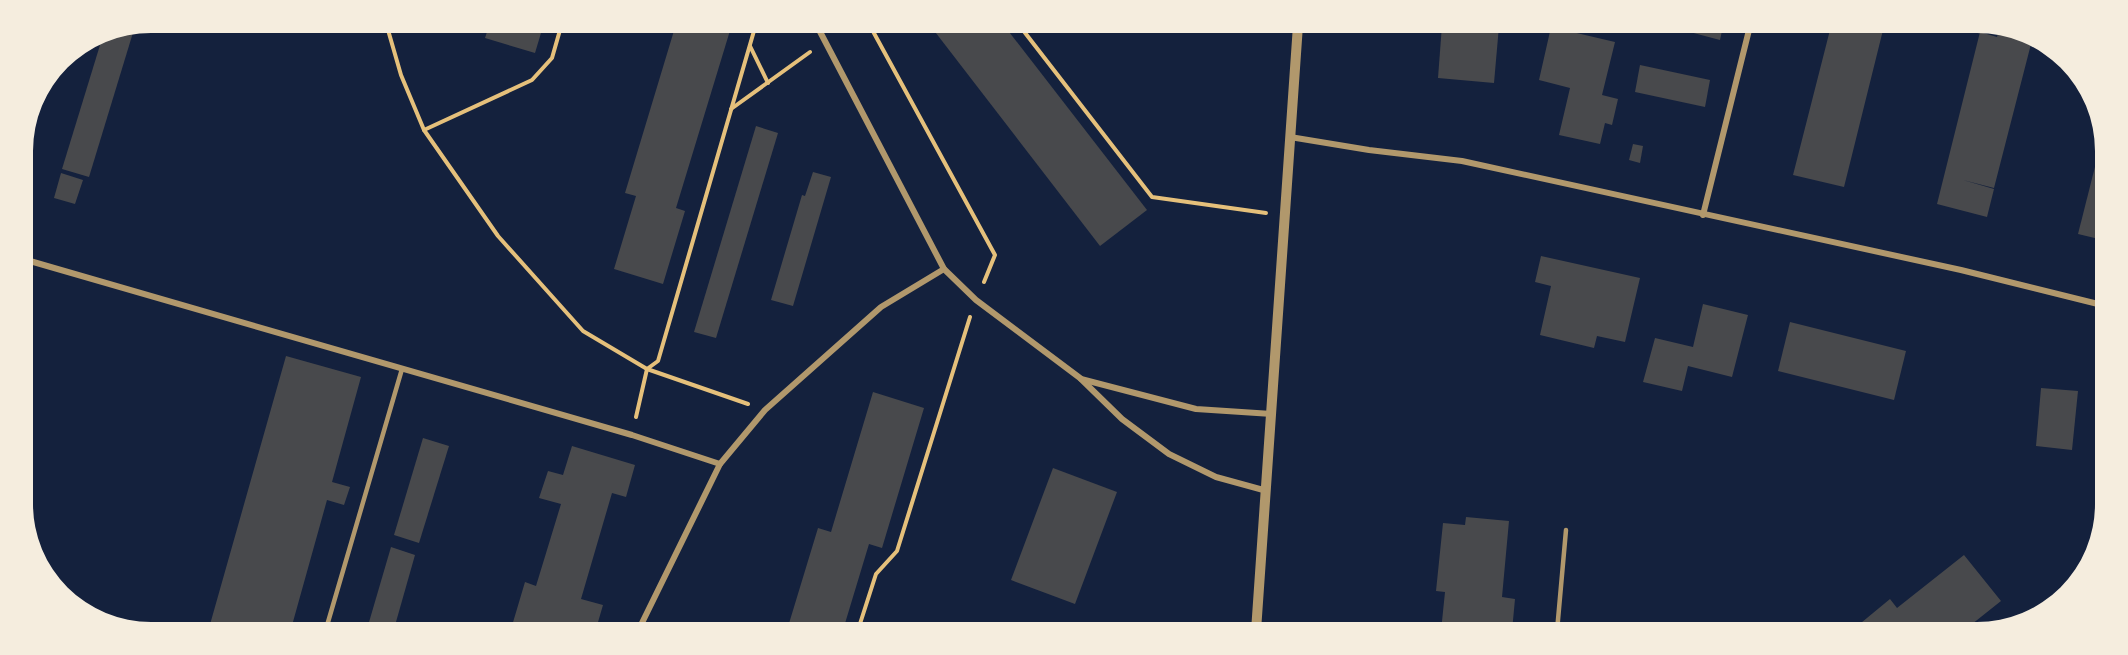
<svg xmlns="http://www.w3.org/2000/svg" width="2128" height="655" font-family="'Open Sans',sans-serif">
	<style>
		.building { fill: #48494c }
		.lines { fill: none; stroke-linecap: round; stroke-linejoin: round }
		.path { stroke: #e5c07b; stroke-width: 4 }
		.service { stroke: #b1986c; stroke-width: 4.5 }
		.minor { stroke: #b1986c; stroke-width: 6 }
		.tertiary { stroke: #b1986c; stroke-width: 10 }
	</style>
	<rect width="100%" height="100%" fill="#14213d"/>
	<g class="building">
		<path d="M490,23H544L535,53L485,38Z"/>
		<path d="M676,24H732L676,208L685,211L663,284L614,269L636,196L625,193Z"/>
		<path d="M929,24H1003L1147,210L1100,246Z"/>
		<path d="M1442,25L1499,26L1494,83L1438,78Z"/>
		<path d="M135,26L89,177L62,169L104,32Z"/>
		<path d="M1667,26H1723L1720,40Z"/>
		<path d="M1831,26H1884L1851,159L1829,153L1851,159L1844,187L1793,175Z"/>
		<path d="M1551,27L1615,42L1602,95L1618,99L1612,125L1605,123L1600,144L1559,135L1570,88L1539,80Z"/>
		<path d="M2000,27H2010L2043,47L2031,44L1994,188L1963,180L1994,189L1987,217L1937,204L1980,32L1997,37Z"/>
		<path d="M1640,65L1710,80L1705,107L1635,92Z"/>
		<path d="M756,126L778,133L716,338L694,332Z"/>
		<path d="M2102,139H2103V240L2078,234Z"/>
		<path d="M1633,144L1643,146L1640,163L1629,160Z"/>
		<path d="M813,172L831,177L793,306L771,300L802,195L805,196Z"/>
		<path d="M61,173L83,180L75,204L54,198Z"/>
		<path d="M1541,256L1640,278L1625,342L1597,336L1594,348L1540,335L1551,286L1535,282Z"/>
		<path d="M1703,304L1748,315L1732,377L1688,366L1682,391L1643,382L1655,338L1693,347Z"/>
		<path d="M1790,322L1906,351L1894,400L1778,371Z"/>
		<path d="M286,356L361,377L332,482L350,487L344,505L327,500L291,629L209,628Z"/>
		<path d="M2041,388L2078,391L2072,450L2036,446Z"/>
		<path d="M873,392L924,408L882,548L869,544L843,630H787L818,528L831,532Z"/>
		<path d="M423,438L449,446L419,543L394,535Z"/>
		<path d="M572,446L635,465L626,497L612,493L581,599L603,605L596,629H511L525,582L536,586L561,504L539,498L548,471L563,475Z"/>
		<path d="M1053,468L1117,492L1075,604L1011,580Z"/>
		<path d="M1466,517L1509,521L1502,597L1515,599L1512,631H1441L1445,592L1436,591L1443,523L1465,525Z"/>
		<path d="M391,547L415,555L394,629H367Z"/>
		<path d="M1964,555L2001,601L1962,632H1850L1890,599L1897,608Z"/>
	</g>
	<g class="lines">
		<g class="path">
			<path d="M386,23L401,75L424,130L498,236L583,331L647,369L748,404"/>
			<path d="M869,24L995,255L984,282"/>
			<path d="M1019,25L1152,197L1266,213"/>
			<path d="M839,28L847,24"/>
			<path d="M750,46L768,83"/>
			<path d="M731,109L810,52"/>
			<path d="M424,130L532,80L552,58L562,23"/>
			<path d="M636,417L647,369L658,361L756,24"/>
			<path d="M858,630L876,574L897,551L970,317"/>
		</g>
		<g class="service">
			<path d="M326,629L402,369"/>
			<path d="M1557,631L1566,530"/>
		</g>
		<g class="minor">
			<path d="M816,24L944,269L976,300L1080,378L1122,419L1169,454L1216,477L1267,491"/>
			<path d="M1290,137L1369,150L1462,161L1961,270L2102,305"/>
			<path d="M1703,215L1750,26"/>
			<path d="M23,259L632,435L720,464"/>
			<path d="M1081,379L1196,409L1272,414"/>
			<path d="M639,629L720,464L765,410L881,307L944,269"/>
		</g>
		<path class="tertiary" d="M1256,631L1298,25"/>
	</g>
	<path d="M0 0H2128V655H0ZM151 33H1977A118 118 0 0 1 2095 151V504A118 118 0 0 1 1977 622H151A118 118 0 0 1 33 504V151A118 118 0 0 1 151 33Z" fill="#f5edde" fill-rule="evenodd"/>
</svg>
